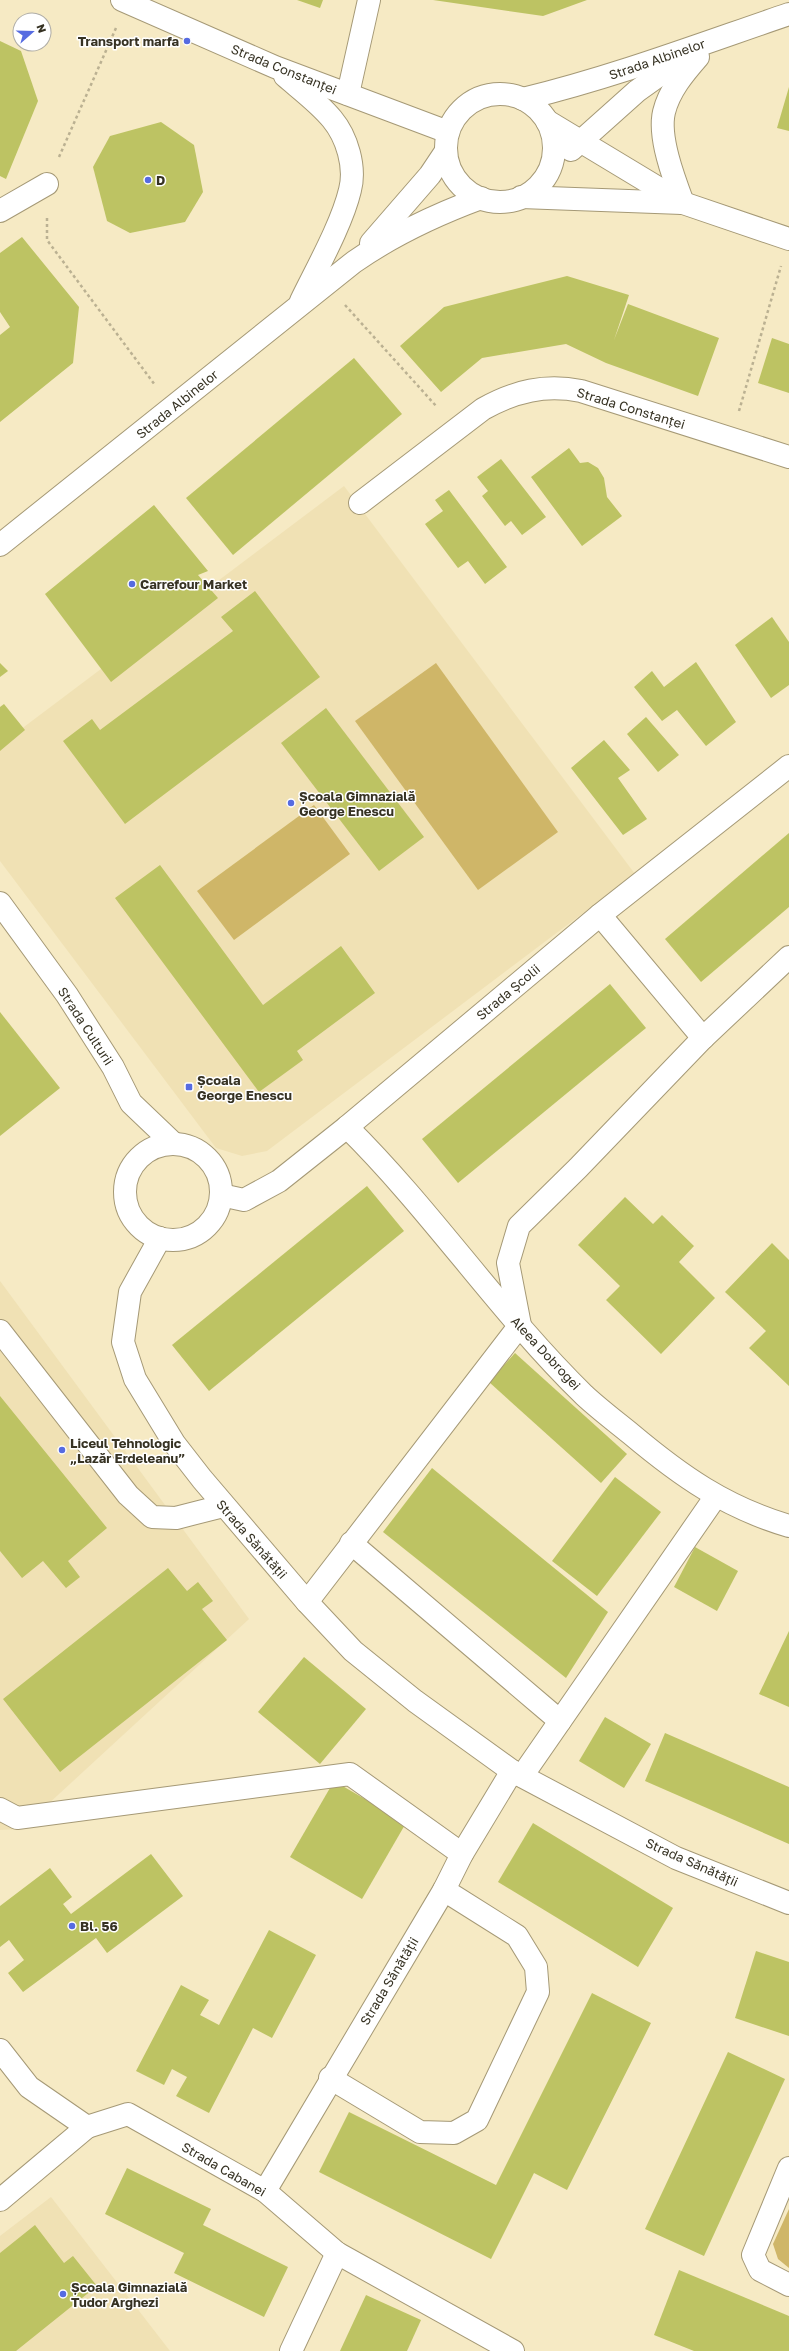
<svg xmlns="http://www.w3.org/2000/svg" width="789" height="2351" font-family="'Golos Text',sans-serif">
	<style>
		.built { fill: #f0e1b4 }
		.green { fill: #cfb668 }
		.building { fill: #bdc363 }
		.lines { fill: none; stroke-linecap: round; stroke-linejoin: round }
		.minor-casing { stroke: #a59976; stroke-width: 24 }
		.path { stroke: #bbb192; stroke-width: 2.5; stroke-dasharray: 3 3; stroke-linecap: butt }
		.minor { stroke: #fff; stroke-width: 22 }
		.poi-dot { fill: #566be1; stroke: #fff; stroke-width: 1.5 }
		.labels { text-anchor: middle; stroke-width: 3; stroke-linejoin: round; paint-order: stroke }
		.poi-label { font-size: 13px; font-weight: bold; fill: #363223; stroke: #fff; text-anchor: start }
		.street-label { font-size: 13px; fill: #363223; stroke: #fff }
	</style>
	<rect width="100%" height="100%" fill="#f6eac4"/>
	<g class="built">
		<path d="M344,486L635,874L267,1151L242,1156L216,1148L0,861V745Z"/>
		<path d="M0,1281L249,1619L21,1829L0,1830Z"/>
		<path d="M51,2197L170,2351H0V2236Z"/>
	</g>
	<g class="green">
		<path d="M436,663L558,832L478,890L355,721Z"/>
		<path d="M314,805L350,854L234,940L197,891Z"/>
		<path d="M789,2209V2268L778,2259L773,2244Z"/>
	</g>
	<g class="building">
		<path d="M297,0H323L320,8Z"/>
		<path d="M433,0H587L543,16Z"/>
		<path d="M0,41L21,51L38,101L6,179L0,176Z"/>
		<path d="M789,87V131L777,128Z"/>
		<path d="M161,122L194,145L203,192L185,222L130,233L107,221L93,167L110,136Z"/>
		<path d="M22,237L79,307L73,363L0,422V335L10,327L0,312V253Z"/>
		<path d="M567,276L629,295L614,340L628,304L719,338L698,396L606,363L566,344L482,358L441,392L400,346L444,307Z"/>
		<path d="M772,338L789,344V393L758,383Z"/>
		<path d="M354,358L402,414L233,555L186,498Z"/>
		<path d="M569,448L580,463L588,462L598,468L604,478L607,497L622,516L582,546L531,477Z"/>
		<path d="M501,459L546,517L522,535L511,521L505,526L482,496L488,491L477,477Z"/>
		<path d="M449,490L507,567L485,584L468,561L458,568L425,524L443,511L435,500Z"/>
		<path d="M154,505L208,571L198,575L218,598L111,682L45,594Z"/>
		<path d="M255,591L320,677L125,824L63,741L92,719L100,730L233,631L221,617Z"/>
		<path d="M772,617L789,642V685L771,698L735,645Z"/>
		<path d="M696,662L736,722L706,746L677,710L662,721L634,687L652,671L664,687Z"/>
		<path d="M0,663L8,671L0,677Z"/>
		<path d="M4,704L25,730L0,751V707Z"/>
		<path d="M326,708L424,837L379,871L281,743Z"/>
		<path d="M646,717L679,755L658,772L627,734Z"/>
		<path d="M604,740L630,770L618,778L647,819L623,835L571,768Z"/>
		<path d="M789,833V907L701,982L665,939Z"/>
		<path d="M160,865L263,1005L341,946L375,993L297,1051L303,1060L259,1092L115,898Z"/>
		<path d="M610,984L646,1028L458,1183L422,1139Z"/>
		<path d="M0,1012L60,1088L0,1136Z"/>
		<path d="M367,1186L404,1231L209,1391L172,1345Z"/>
		<path d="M625,1197L653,1224L662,1215L694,1246L679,1262L715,1298L661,1354L606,1300L620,1286L578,1245Z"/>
		<path d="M772,1243L789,1260V1386L749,1348L766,1331L725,1292Z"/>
		<path d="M515,1353L627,1454L601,1483L489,1382Z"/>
		<path d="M0,1396L107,1528L68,1561L80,1577L66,1588L43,1561L22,1578L0,1551Z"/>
		<path d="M432,1468L608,1612L566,1678L383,1532Z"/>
		<path d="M615,1477L661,1512L597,1596L552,1561Z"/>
		<path d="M695,1547L738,1571L717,1611L674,1587Z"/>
		<path d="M168,1568L187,1591L198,1582L213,1601L202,1609L227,1640L60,1772L3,1699Z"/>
		<path d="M789,1631V1707L759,1694Z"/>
		<path d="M304,1657L366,1709L320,1764L258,1712Z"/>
		<path d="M605,1717L651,1744L624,1788L579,1761Z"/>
		<path d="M665,1733L789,1787V1844L645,1781Z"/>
		<path d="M334,1781L406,1823L362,1899L290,1857Z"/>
		<path d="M533,1823L673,1908L638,1967L498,1882Z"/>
		<path d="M151,1854L183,1896L107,1953L96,1938L23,1992L8,1973L24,1960L9,1940L0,1947V1906L50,1868L72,1897L63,1904L71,1914Z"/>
		<path d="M269,1930L316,1955L272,2038L253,2028L209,2113L176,2096L187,2077L172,2069L164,2085L136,2071L181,1985L209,2000L200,2015L219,2025Z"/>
		<path d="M756,1951L789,1962V2036L735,2018Z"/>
		<path d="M592,1993L651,2023L567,2190L534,2173L491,2259L319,2172L349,2112L496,2185Z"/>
		<path d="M728,2052L785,2079L704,2256L645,2229Z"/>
		<path d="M127,2168L211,2209L203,2225L288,2267L264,2317L174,2273L184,2253L105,2214Z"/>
		<path d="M35,2225L64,2263L73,2256L97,2286L16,2351H0V2253Z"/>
		<path d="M679,2270L789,2316V2351H694L654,2335Z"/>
		<path d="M366,2295L421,2320L407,2351H340Z"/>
	</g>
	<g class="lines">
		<defs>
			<g id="minor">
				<path d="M122,0L275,67L448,132"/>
				<path d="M285,76C300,89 319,103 332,119C347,137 356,167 350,190C342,224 316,270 301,301"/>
				<path d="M348,94L369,0"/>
				<circle cx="500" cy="148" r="54"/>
				<path d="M523,99C614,77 701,44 789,14"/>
				<path d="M547,121L683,203L789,239"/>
				<path d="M571,150L637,91L679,61"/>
				<path d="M521,197L682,203"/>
				<path d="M683,203C674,179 658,137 664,112C669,91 684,73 698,57"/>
				<path d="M0,211L47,184"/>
				<path d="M371,243L430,175L446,151"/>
				<path d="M360,503L483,409C515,391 545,384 581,391L789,457"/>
				<path d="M0,545L354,262C394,234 435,215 481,198"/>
				<path d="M0,903L67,995L113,1067L131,1103L174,1144"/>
				<path d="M600,915L703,1038"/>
				<path d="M347,1127C432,1211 499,1312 584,1395C599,1409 615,1421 631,1434C681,1476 725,1507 789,1526"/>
				<circle cx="173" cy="1192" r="48"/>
				<path d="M221,1195L244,1200L279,1181L347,1127L600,915L789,766"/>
				<path d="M160,1238L130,1292L123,1342L135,1379L174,1443L202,1479L307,1602L353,1651L415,1701L512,1771L676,1858L789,1903"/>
				<path d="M0,1331L128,1495L152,1517L176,1518L223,1506"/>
				<path d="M351,1543L560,1721"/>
				<path d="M307,1602L520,1325L508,1263L519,1226L578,1168L703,1038L789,957"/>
				<path d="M522,1776L716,1496"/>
				<path d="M0,1809L17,1818L350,1774L462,1854"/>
				<path d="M0,2050L29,2087L87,2127L128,2114L265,2191L337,2253L513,2351"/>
				<path d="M330,2078L420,2132L454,2133L477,2120L538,1992L536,1967L517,1936L444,1890"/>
				<path d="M789,2168L753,2255L760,2270L789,2285"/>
				<path d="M265,2191L444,1890L462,1854L512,1771"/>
				<path d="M0,2200L87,2127"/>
				<path d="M291,2351L337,2253"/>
			</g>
		</defs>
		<use href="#minor" class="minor-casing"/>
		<g class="path">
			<path d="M59,157L116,28"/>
			<path d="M47,218V240L155,385"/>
			<path d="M345,305L437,407"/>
			<path d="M739,411L781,266"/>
		</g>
		<use href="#minor" class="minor"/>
	</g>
	<g class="poi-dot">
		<circle cx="187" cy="41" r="4"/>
		<circle cx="148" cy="180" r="4"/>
		<circle cx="132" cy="584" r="4"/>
		<circle cx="291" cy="803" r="4"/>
		<rect x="185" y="1083" width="8" height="8" rx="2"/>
		<circle cx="62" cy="1450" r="4"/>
		<circle cx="72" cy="1926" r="4"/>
		<circle cx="63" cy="2294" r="4"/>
	</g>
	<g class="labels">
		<g class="poi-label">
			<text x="179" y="46" text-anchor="end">Transport marfa</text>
			<text x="156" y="185">D</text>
			<text x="140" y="589">Carrefour Market</text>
			<text x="299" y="801">Școala Gimnazială<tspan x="299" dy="15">George Enescu</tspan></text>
			<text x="197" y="1085">Școala<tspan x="197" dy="15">George Enescu</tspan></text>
			<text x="70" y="1448">Liceul Tehnologic<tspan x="70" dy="15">„Lazăr Erdeleanu”</tspan></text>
			<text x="80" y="1931">Bl. 56</text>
			<text x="71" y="2292">Școala Gimnazială<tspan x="71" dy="15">Tudor Arghezi</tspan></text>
		</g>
		<g class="street-label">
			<text transform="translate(657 59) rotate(-19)" y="5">Strada Albinelor</text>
			<text transform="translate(284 69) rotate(22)" y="5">Strada Constanței</text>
			<text transform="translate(177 404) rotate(-39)" y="5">Strada Albinelor</text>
			<text transform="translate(631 408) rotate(17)" y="5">Strada Constanței</text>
			<text transform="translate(508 992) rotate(-40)" y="5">Strada Școlii</text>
			<text transform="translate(86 1026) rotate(57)" y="5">Strada Culturii</text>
			<text transform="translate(546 1353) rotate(47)" y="5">Aleea Dobrogei</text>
			<text transform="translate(252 1539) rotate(49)" y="5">Strada Sănătății</text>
			<text transform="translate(692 1862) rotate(24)" y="5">Strada Sănătății</text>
			<text transform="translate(389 1981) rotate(-59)" y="5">Strada Sănătății</text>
			<text transform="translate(224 2169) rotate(30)" y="5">Strada Cabanei</text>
		</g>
	</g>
	<g transform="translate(32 32) rotate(70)"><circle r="19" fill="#ffffff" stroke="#afada7"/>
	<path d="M0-3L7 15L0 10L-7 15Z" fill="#566be1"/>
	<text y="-6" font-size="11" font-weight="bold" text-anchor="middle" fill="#363223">N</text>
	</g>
</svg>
